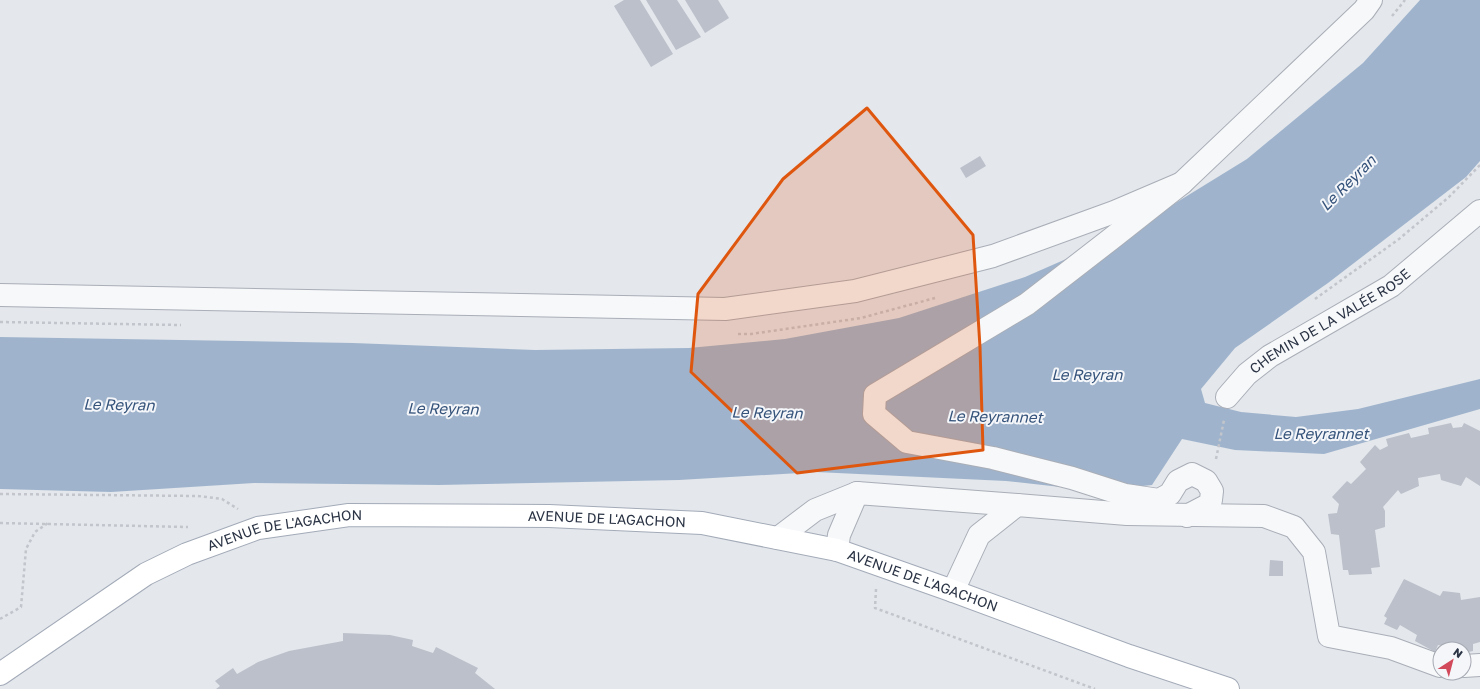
<svg xmlns="http://www.w3.org/2000/svg" width="1480" height="689" font-family="'Golos Text',sans-serif">
	<style>
		.water { fill: #9fb4cc }
		.building { fill: #bbc0ca }
		.lines { fill: none; stroke-linecap: round; stroke-linejoin: round }
		.minor-casing { stroke: #a9aeb7; stroke-width: 24 }
		.major-casing { stroke: #a3abb8; stroke-width: 24 }
		.path { stroke: #c2c5cb; stroke-width: 2.5; stroke-dasharray: 3 3; stroke-linecap: butt }
		.minor { stroke: #f7f8fa; stroke-width: 22 }
		.major { stroke: #fff; stroke-width: 22 }
		.marked { fill: #df570f; fill-opacity: 0.2; stroke: #df570f; stroke-width: 3; stroke-linejoin: round }
		.labels { text-anchor: middle; stroke-width: 4; stroke-linejoin: round; paint-order: stroke }
		.street-label { font-size: 14px; fill: #2b3445; stroke: #f4f6f9 }
		.water-label { font-size: 15px; font-style: italic; fill: #34527a; stroke: #f4f6f9 }
	</style>
	<rect width="100%" height="100%" fill="#e4e7ec"/>
	<path class="water" d="M1420,0H1480V161L1466,177L1328,283L1235,348L1201,389L1205,403L1241,412L1296,417L1358,409L1480,379V409L1324,454L1235,450L1182,439L1152,485L1096,491L1006,481L816,472L679,480L439,485L254,483L111,492L0,489V337L353,343L535,350L689,348L785,339L899,318L1025,277L1130,231L1247,159L1363,63Z"/>
	<g class="building">
		<path d="M624,0H640L673,54L651,67L614,6Z"/>
		<path d="M646,0H677L701,37L676,50Z"/>
		<path d="M685,0H718L729,18L705,33Z"/>
		<path d="M980,156L986,166L966,178L960,168Z"/>
		<path d="M1451,423L1453,428L1462,427L1464,423L1480,431V486L1466,477L1461,486L1441,480L1440,474L1418,478L1419,486L1401,494L1398,490L1383,507L1385,511V527L1375,530L1380,567L1371,568L1372,574L1349,575L1348,570H1343L1339,535L1331,534L1328,514L1337,513L1339,504L1332,497L1347,481L1351,484L1366,469L1360,462L1375,445L1380,450L1388,446L1386,439L1409,433L1411,438L1429,434L1428,428Z"/>
		<path d="M1270,560L1283,561V576H1269Z"/>
		<path d="M1404,579L1440,596L1443,591L1460,593L1461,600L1480,597V642L1473,644V651L1464,653V649H1449L1448,647L1438,645L1435,652L1415,641L1417,635L1400,625L1397,630L1384,624L1387,618L1384,616Z"/>
		<path d="M343,633L390,635L413,640L412,646L433,653L436,647L478,668L475,673L495,689H216L220,686L215,681L233,668L237,674L258,662L289,651L343,641Z"/>
	</g>
	<g class="lines">
		<defs>
			<g id="minor">
				<path d="M0,295L725,309L855,291L993,256L1114,212L1182,183"/>
				<path id="s1" d="M1227,397L1247,374L1270,356L1391,286L1480,211"/>
				<path d="M1187,516L1208,505L1211,500L1212,491L1206,481L1192,474L1178,481L1170,494L1159,500L1125,495L1072,478L993,458L907,442L874,414L875,395L1027,304L1111,239L1182,183L1364,10L1371,0"/>
				<path d="M778,538L815,510L857,493"/>
				<path d="M837,550L839,535L857,493L1017,505"/>
				<path d="M953,591L979,535L1017,505L1127,514L1264,516L1294,527L1314,552L1329,636L1391,648L1440,666"/>
				<path d="M1464,666L1480,665"/>
			</g>
			<g id="major">
				<path id="s2" d="M0,674L146,574L187,554L258,528L349,515L549,516L702,523L837,550L953,591L1129,656L1228,689"/>
			</g>
		</defs>
		<use href="#minor" class="minor-casing"/>
		<use href="#major" class="major-casing"/>
		<g class="path">
			<path d="M1392,16L1405,0"/>
			<path d="M1315,299L1399,239L1449,197L1480,165"/>
			<path d="M0,322L181,325"/>
			<path d="M738,334H751L861,318L935,298"/>
			<path d="M1216,459L1224,420"/>
			<path d="M0,494L198,496L222,499L238,509"/>
			<path d="M0,523L188,527"/>
			<path d="M876,589L875,608L1095,689"/>
			<path d="M0,619L21,607L26,549L35,532L48,523"/>
		</g>
		<use href="#minor" class="minor"/>
		<use href="#major" class="major"/>
	</g>
	<path class="marked" d="M867,108L973,235L980,347L983,450L797,473L691,372L698,294L783,179Z"/>
	<g class="labels">
		<g class="street-label">
			<text dy="5" stroke="none"><textPath href="#s1" startOffset="129">CHEMIN DE LA VALÉE ROSE</textPath></text>
			<text dy="5" stroke="none"><textPath href="#s2" startOffset="648">AVENUE DE L'AGACHON</textPath></text>
			<text dy="5" stroke="none"><textPath href="#s2" startOffset="324">AVENUE DE L'AGACHON</textPath></text>
			<text dy="5" stroke="none"><textPath href="#s2" startOffset="972">AVENUE DE L'AGACHON</textPath></text>
		</g>
		<g class="water-label">
			<text transform="translate(1348 183) rotate(-45)" y="5">Le Reyran</text>
			<text x="1087" y="380">Le Reyran</text>
			<text transform="translate(119 405) rotate(1)" y="5">Le Reyran</text>
			<text transform="translate(443 409) rotate(1)" y="5">Le Reyran</text>
			<text transform="translate(767 413) rotate(1)" y="5">Le Reyran</text>
			<text transform="translate(995 417) rotate(1)" y="5">Le Reyrannet</text>
			<text x="1321" y="439">Le Reyrannet</text>
		</g>
	</g>
	<g transform="translate(1452 661) rotate(36)"><circle r="19" fill="#f4f6f9" stroke="#a4a8b1"/>
	<path d="M0-3L7 15L0 10L-7 15Z" fill="#d1495b"/>
	<text y="-6" font-size="11" font-weight="bold" text-anchor="middle" fill="#2b3445">N</text>
	</g>
</svg>
